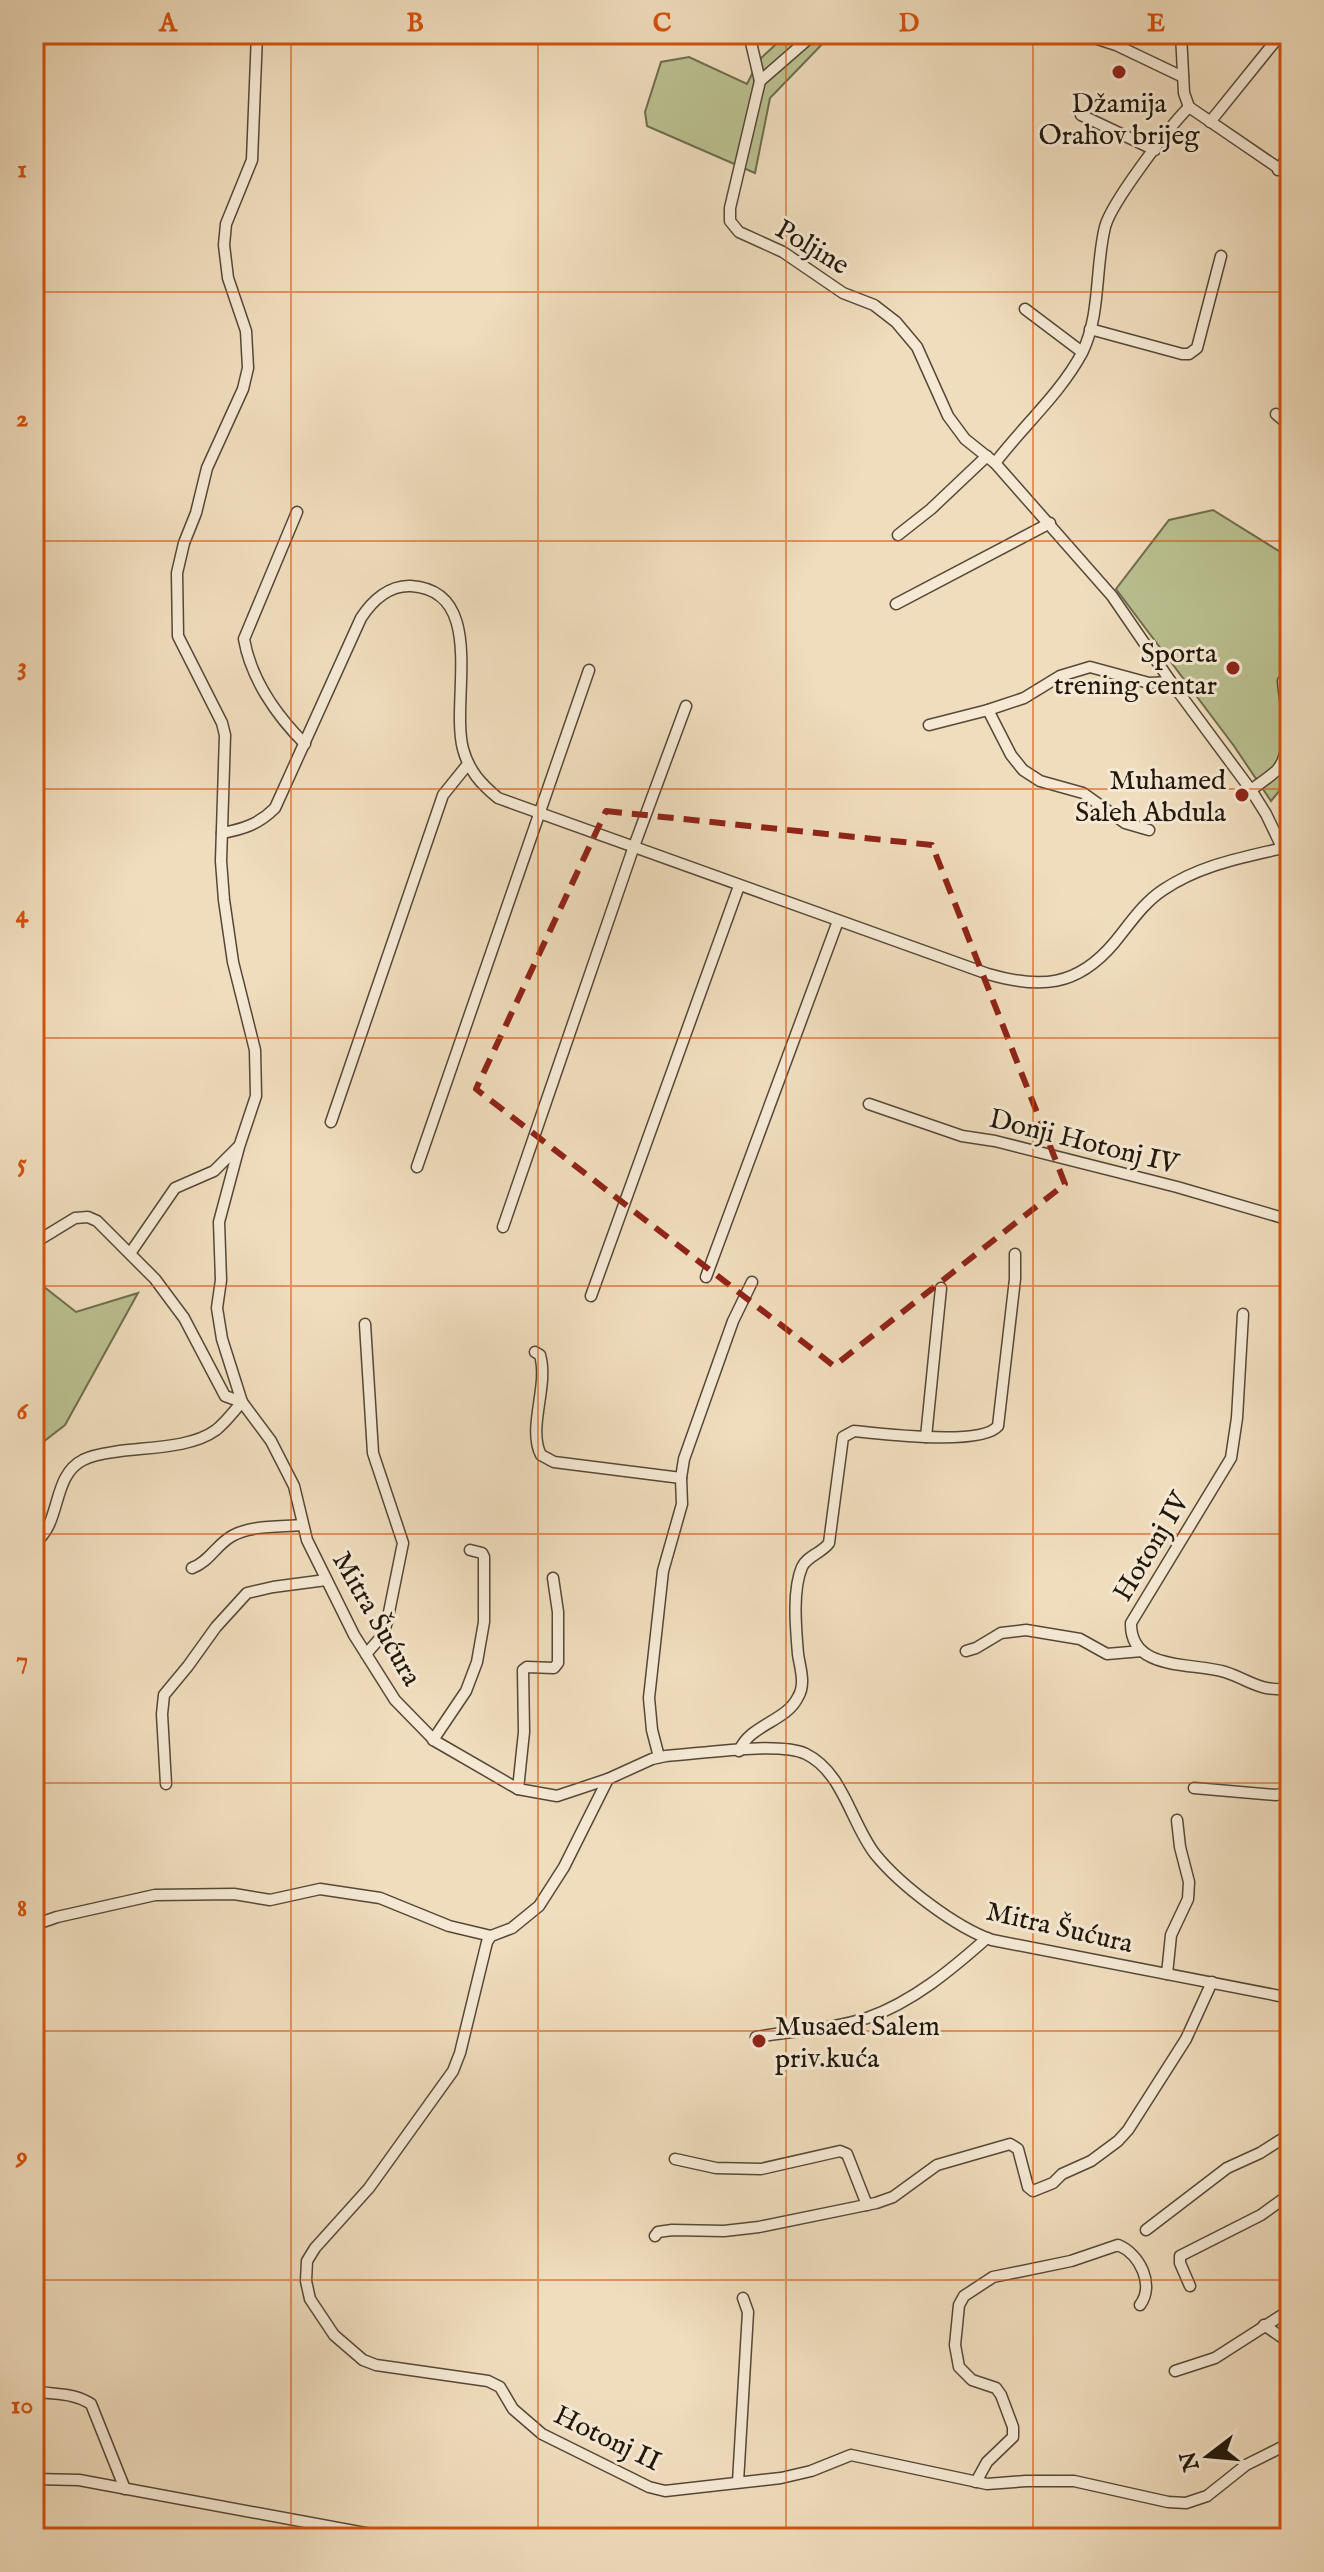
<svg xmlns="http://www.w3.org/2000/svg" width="1324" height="2572" font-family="'IM FELL English',serif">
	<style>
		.green { fill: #bac090; stroke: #6e6c4e; stroke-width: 2 }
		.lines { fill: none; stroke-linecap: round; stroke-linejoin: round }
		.minor-casing { stroke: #554838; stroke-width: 13 }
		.minor { stroke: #f5e9d4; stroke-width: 10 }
		.marked { fill: none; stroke: #8f2418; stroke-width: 6; stroke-dasharray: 16 10; stroke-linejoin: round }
		.grid { fill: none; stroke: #d4520c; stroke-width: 2; stroke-opacity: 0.55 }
		.poi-dot { fill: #8f2418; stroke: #f5e9d4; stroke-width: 3 }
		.labels { text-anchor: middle; stroke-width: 6; stroke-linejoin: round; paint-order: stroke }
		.poi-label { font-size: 28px; fill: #21170b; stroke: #f5e9d4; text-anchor: end }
		.street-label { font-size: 28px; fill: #21170b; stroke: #f5e9d4 }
		.neatline { fill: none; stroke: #d4520c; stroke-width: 3 }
		.grid-label { font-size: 26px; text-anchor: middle; font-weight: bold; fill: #d4520c }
	</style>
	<rect width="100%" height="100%" fill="#f0ddbd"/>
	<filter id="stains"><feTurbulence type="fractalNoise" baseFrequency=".0025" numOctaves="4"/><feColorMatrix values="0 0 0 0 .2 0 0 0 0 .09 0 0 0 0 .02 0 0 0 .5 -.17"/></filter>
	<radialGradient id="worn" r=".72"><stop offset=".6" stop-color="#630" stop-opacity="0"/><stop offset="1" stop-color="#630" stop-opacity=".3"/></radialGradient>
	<g class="green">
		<path d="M787,34H832L770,98L755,173L647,126L645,112L661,62L689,57L747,84L759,60Z"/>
		<path d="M1213,510L1290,558V778L1271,801L1234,746L1116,589L1169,520Z"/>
		<path d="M34,1279L76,1312L138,1293L65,1425L34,1449Z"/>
	</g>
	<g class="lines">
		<defs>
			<g id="minor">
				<path d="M749,34L760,81L730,208V221L739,232L783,252L843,293L874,305L896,322L917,347L948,416L965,439L995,463L1112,596L1171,682L1251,790L1266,814L1290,864"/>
				<path d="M1082,34L1116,45L1183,77"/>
				<path d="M1181,34L1184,93L1189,107L1290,176"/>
				<path d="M760,81L814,34"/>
				<path d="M1081,115L1155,150"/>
				<path d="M1210,122L1281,34"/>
				<path d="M1278,170L1290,154"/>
				<path d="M1025,309L1082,352"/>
				<path d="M1090,329L1182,354H1189L1197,348L1221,256"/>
				<path d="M1276,414L1290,426"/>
				<path d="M995,463C1023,426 1060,394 1082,353C1101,315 1095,267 1105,227C1111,203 1169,127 1189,107"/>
				<path d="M297,512L244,639C251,679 277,716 305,744"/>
				<path d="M898,535L931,509L987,456"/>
				<path d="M896,604L1050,523"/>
				<path d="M988,710L1011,755L1023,770L1040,781L1083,793L1125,823L1149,830"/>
				<path d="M929,725L988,710L1024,698L1060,676L1090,667L1149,683L1171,682"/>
				<path d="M1251,790C1260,783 1270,777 1277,770C1295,749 1285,706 1283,681"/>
				<path d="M222,833C244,829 259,824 275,808L361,618C372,601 389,585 411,586C488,591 450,700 463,749C469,771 481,784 498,798L988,974C1040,989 1077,987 1114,943C1129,925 1143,903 1163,890C1200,865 1241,858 1283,848"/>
				<path d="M869,1104L962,1136L995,1141L1177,1187L1290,1220"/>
				<path d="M331,1122L443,795L468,764"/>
				<path d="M417,1167L589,670"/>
				<path d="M503,1227L633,849L686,706"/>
				<path d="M34,1243L75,1218L88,1217L97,1221L155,1279L184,1318L225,1396L242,1402L271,1441L294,1486L307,1540L354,1635L395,1700L435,1741L518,1789L557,1796L608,1779L652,1759L666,1756C699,1754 779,1741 806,1754C843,1772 851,1823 875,1854C900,1885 955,1927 992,1940L1290,1998"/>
				<path d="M131,1252L175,1188L214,1171L238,1147"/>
				<path d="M706,1277L838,921"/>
				<path d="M591,1296L739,886"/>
				<path d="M1243,1314L1237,1418L1231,1458L1131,1623C1130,1672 1193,1662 1225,1672C1252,1681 1257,1691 1290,1689"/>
				<path d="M365,1324L373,1453L403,1543L387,1622L382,1636L366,1654"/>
				<path d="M535,1352L540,1355C549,1386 527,1428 541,1455L554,1462L681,1478"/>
				<path d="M1288,1401L1290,1402"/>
				<path d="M242,1402L222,1339L217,1308L221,1280L219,1222L239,1147L256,1096L255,1050L233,962L224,900L221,861L225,735L222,723L178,636L177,573L184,543L196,513L207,468L243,389L248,368L246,331L228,278L224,245L226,224L252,160L257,34"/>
				<path d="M926,1437L941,1288"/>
				<path d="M34,1543C62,1525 51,1476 83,1460C94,1454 108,1453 120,1451C150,1447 191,1448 216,1430C226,1422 234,1411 242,1402"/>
				<path d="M192,1568C209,1562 216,1545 232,1536C251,1525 280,1527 302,1525"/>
				<path d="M966,1651L976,1648L1001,1633L1026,1630L1080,1639L1107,1654L1142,1651"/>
				<path d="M433,1740L466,1691L477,1662L484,1622V1557L482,1553L470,1550"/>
				<path d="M739,1751C750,1724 786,1722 798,1697C806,1684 800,1668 798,1654C796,1630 792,1590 802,1567C807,1556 822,1553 829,1543L843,1437L854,1431C881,1434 982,1446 998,1426L1015,1279V1254"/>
				<path d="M659,1757L652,1730L649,1698L663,1571L682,1504L681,1478L684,1459L733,1321L752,1282"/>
				<path d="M608,1779L564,1867L539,1906L512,1928L491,1936L487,1942L460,2053L453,2071L369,2188L315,2248L307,2261L306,2281L310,2299L334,2335L363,2360L376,2365L488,2381L500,2387L513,2409L542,2434L649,2487L665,2491L781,2478L811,2471L851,2455L987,2484L1026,2481H1074L1168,2502L1186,2503L1207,2496L1246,2465L1290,2443"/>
				<path d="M166,1784L162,1714L164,1695L188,1666L216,1627L247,1593L273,1587L326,1580"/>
				<path d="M1194,1788L1276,1795L1290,1792"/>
				<path d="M518,1789L524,1732L523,1670L527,1667L554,1668L558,1663V1612L553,1578"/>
				<path d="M34,1925L57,1917L155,1895L234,1894L270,1900L320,1889L380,1898L449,1926L491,1936"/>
				<path d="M1167,1974L1171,1935L1188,1899L1189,1882L1180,1847L1177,1820"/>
				<path d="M756,2037C792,2031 833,2029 867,2018C913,2002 952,1969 987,1938"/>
				<path d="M675,2159L716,2168L761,2169L840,2151L847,2154L867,2205"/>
				<path d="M1146,2230L1227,2168L1260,2153L1290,2134"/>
				<path d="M655,2236L658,2232L672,2230L724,2231L759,2227L876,2203L893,2197L937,2165L1010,2144L1018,2149L1028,2187L1033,2191L1053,2183L1062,2174L1091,2161L1118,2141L1128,2130L1186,2039L1212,1982"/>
				<path d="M1190,2286L1180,2263V2256L1261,2215L1290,2194"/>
				<path d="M1264,2325L1290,2343"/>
				<path d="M1175,2371L1215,2358L1290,2310"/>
				<path d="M34,2391C54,2395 73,2392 91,2404L125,2489"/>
				<path d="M34,2479L79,2480L392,2538"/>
				<path d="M738,2482L748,2312L743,2298"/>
				<path d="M976,2482L987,2462L1013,2437V2427L1001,2395L996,2388L972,2380L959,2367L955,2345L959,2305L964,2296L993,2277L1071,2261L1118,2245C1140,2254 1155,2285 1140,2305"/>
			</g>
		</defs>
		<use href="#minor" class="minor-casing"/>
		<use href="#minor" class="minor"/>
	</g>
	<path class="marked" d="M606,811L932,845L1065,1184L834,1366L476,1089Z"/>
	<path class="grid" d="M291,34V2538M538,34V2538M786,34V2538M1033,34V2538M34,292H1290M34,541H1290M34,789H1290M34,1038H1290M34,1286H1290M34,1534H1290M34,1783H1290M34,2031H1290M34,2280H1290"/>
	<g class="poi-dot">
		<circle cx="1119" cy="72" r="8"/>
		<circle cx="1233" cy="668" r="8"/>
		<circle cx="1242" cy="795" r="8"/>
		<circle cx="759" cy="2041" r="8"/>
	</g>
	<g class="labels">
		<g class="poi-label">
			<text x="1119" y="112" text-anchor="middle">Džamija<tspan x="1119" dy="32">Orahov brijeg</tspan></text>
			<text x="1217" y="662">Sporta<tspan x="1217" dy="32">trening centar</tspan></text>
			<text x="1226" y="789">Muhamed<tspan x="1226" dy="32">Saleh Abdula</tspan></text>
			<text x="775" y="2035" text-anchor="start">Musaed Salem<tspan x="775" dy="32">priv.kuća</tspan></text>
		</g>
		<g class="street-label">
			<text transform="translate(813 246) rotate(31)" y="10">Poljine</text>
			<text transform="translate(1084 1140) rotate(14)" y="10">Donji Hotonj IV</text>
			<text transform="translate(1150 1546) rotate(-59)" y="10">Hotonj IV</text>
			<text transform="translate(378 1618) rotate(60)" y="10">Mitra Šućura</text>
			<text transform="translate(1060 1926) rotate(13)" y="10">Mitra Šućura</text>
			<text transform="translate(608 2437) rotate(26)" y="10">Hotonj II</text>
		</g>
	</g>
	<rect width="1324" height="2572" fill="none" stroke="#f0ddbd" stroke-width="88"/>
	<g transform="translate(1208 2456) rotate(254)" stroke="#f5e9d4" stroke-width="6" paint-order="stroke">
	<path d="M0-6L14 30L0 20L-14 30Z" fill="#21170b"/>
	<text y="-12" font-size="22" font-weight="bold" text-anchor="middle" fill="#21170b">N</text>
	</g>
	<rect x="44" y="44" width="1236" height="2484" class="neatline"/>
	<g class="grid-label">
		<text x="168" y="31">A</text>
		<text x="415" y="31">B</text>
		<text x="662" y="31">C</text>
		<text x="909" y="31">D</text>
		<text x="1156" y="31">E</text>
		<text x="22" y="177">1</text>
		<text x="22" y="426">2</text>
		<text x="22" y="674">3</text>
		<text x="22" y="922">4</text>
		<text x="22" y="1171">5</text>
		<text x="22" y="1419">6</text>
		<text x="22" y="1668">7</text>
		<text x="22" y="1916">8</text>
		<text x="22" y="2164">9</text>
		<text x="22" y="2413">10</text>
	</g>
	<rect width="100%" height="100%" filter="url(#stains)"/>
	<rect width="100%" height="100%" fill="url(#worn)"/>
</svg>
